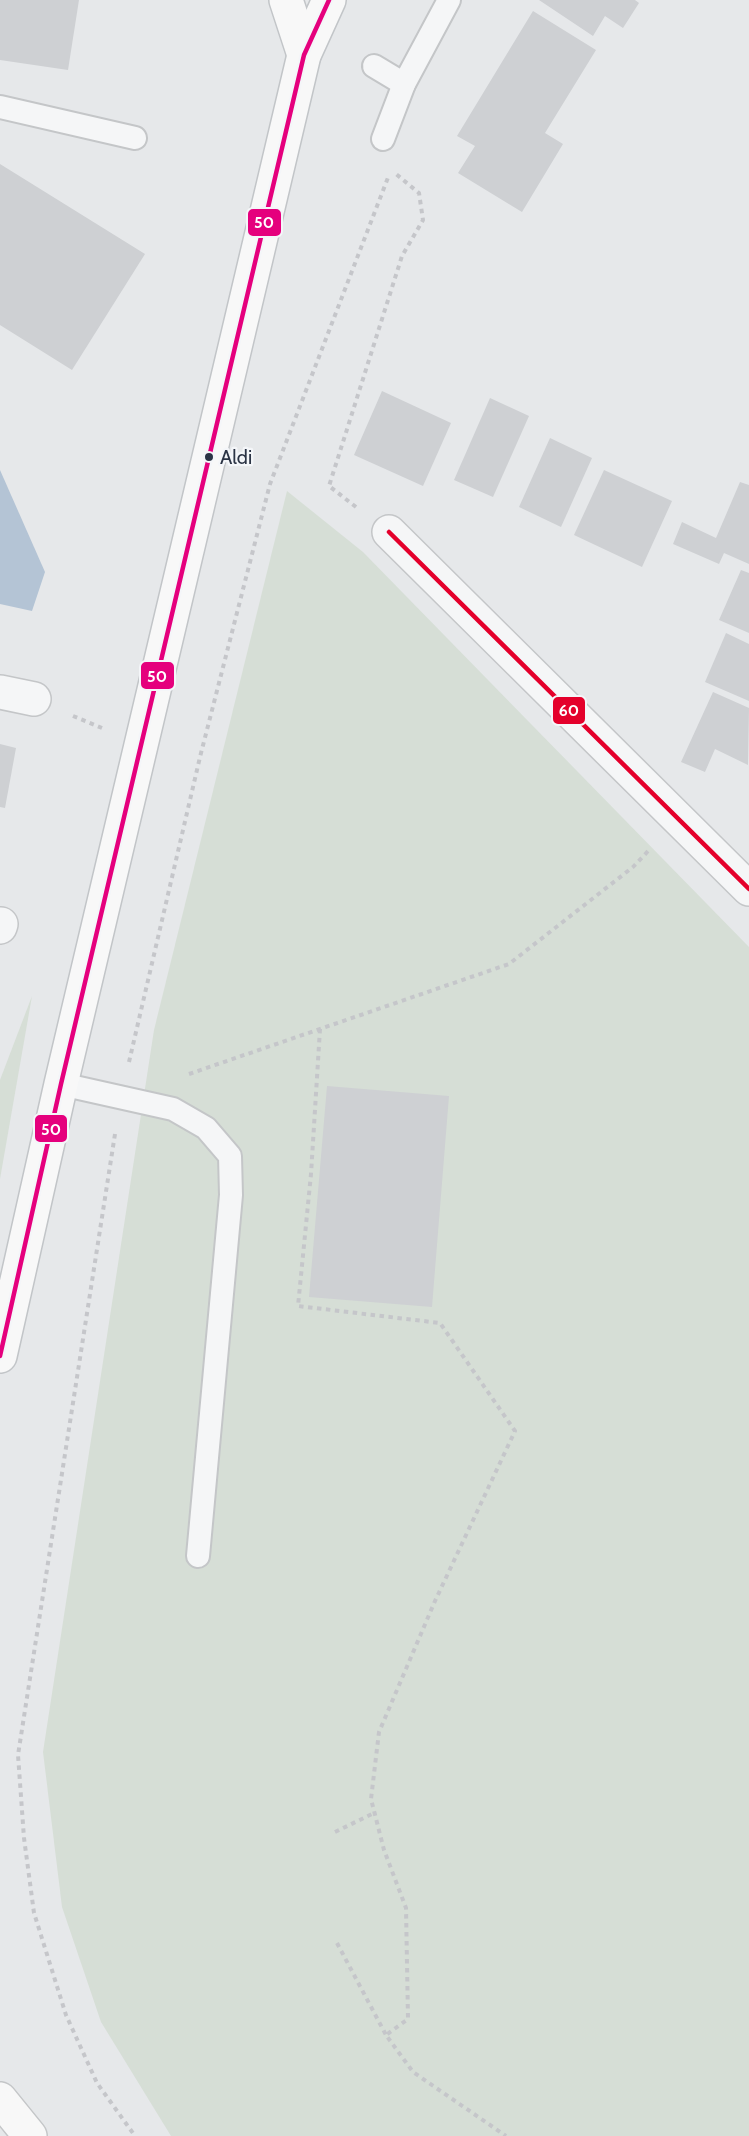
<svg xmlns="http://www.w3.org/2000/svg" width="749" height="2136" font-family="Cabin,sans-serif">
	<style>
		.green { fill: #d6ded6 }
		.water { fill: #b4c4d5 }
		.building { fill: #ced0d3 }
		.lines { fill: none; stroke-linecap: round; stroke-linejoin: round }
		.lane-casing { stroke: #c4c6c8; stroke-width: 26 }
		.street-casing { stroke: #c4c6c8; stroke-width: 36 }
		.secondary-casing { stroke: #c4c6c8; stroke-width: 36 }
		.primary-casing { stroke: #c2c5c8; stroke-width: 36 }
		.path { stroke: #c5c6ca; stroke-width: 4; stroke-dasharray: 4.5 4.5; stroke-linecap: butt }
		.lane { stroke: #f5f6f7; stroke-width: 22 }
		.street { stroke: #f5f6f7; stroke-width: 33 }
		.secondary { stroke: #f8f8f8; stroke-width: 33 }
		.primary { stroke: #f8f8f8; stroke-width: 33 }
		.bus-1-casing { stroke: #f4f6f9; stroke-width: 9 }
		.bus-2-casing { stroke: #f4f6f9; stroke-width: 9 }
		.bus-1 { stroke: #e5007d; stroke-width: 4.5 }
		.bus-2 { stroke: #e4002b; stroke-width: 4.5 }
		.bus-dot { fill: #2b3445; stroke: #f4f6f9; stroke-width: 2 }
		.labels { text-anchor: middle; stroke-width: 4.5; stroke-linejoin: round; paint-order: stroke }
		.bus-label { font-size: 20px; fill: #2b3445; stroke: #f4f6f9; text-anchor: start }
		.line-badge { stroke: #f4f6f9; stroke-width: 2 }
		.badge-label { font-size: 16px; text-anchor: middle; font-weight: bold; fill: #fff }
	</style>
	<rect width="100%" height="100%" fill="#e6e8ea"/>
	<g class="green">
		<path d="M287,491L363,552L749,947V2136H171L101,2022L62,1907L43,1752L154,1030Z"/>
		<path d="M32,996L0,1179V1080Z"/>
	</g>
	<path class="water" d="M0,470L45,572L32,611L0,604Z"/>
	<g class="building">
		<path d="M0,0H79L68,70L0,60Z"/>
		<path d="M539,0H635L639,3L623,28L605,16L593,36Z"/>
		<path d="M533,11L596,50L545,133L563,144L522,212L458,173L475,146L457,136Z"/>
		<path d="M0,164L145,254L72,370L0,325Z"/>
		<path d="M382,391L451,423L423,486L354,455Z"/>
		<path d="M490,398L529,416L493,497L454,480Z"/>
		<path d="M550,438L592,458L561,527L519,507Z"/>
		<path d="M604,470L672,501L642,567L574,535Z"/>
		<path d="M740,482L749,485V564L724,553L719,564L673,544L682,522L716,538Z"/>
		<path d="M741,570L749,573V633L719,620Z"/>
		<path d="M726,633L749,644V701L705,682Z"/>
		<path d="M713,692L749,708L748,765L715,749L705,772L681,762Z"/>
		<path d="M0,744L16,748L5,808L0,807Z"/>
		<path d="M327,1086L449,1096L432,1307L309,1297Z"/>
	</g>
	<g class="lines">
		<defs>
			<g id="lane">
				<path d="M374,66L404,84"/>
				<path d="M0,107L135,138"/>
				<path d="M383,139L404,84L449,0"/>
				<path d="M61,1084L173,1109L206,1128L230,1156L231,1195L198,1556"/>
			</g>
			<g id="street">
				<path d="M389,532L749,889"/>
				<path d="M0,692L34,699"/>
				<path d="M0,927L1,924"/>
			</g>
			<path id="secondary" d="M0,2099L30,2136"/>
			<g id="primary">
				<path d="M286,0L304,55"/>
				<path d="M0,1356L61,1084L304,55L329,0"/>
			</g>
		</defs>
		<use href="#lane" class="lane-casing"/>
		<use href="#street" class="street-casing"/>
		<use href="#secondary" class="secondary-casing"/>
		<use href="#primary" class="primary-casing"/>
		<g class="path">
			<path d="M356,507L329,486L402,256L423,220L419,193L396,174"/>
			<path d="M73,716L102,728"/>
			<path d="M320,1029L311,1174L298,1306L440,1323L515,1431L435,1601L379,1732L371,1799L384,1850L406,1908L408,2019L386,2035L413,2072L506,2136"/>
			<path d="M129,1062L200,757L270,484L389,175"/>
			<path d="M189,1074L509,964L633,867L650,849"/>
			<path d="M115,1134L18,1755L24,1838L34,1913L66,2015L97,2083L135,2136"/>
			<path d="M335,1832L374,1813"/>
			<path d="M337,1943L386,2035"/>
		</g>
		<use href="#lane" class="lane"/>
		<use href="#street" class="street"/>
		<use href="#secondary" class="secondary"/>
		<use href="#primary" class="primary"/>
		<defs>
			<path id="bus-1" d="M0,1356L61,1084L304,55L329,0"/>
			<path id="bus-2" d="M389,532L749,889"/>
		</defs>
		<use href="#bus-1" class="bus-1-casing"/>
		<use href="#bus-2" class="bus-2-casing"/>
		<use href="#bus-1" class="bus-1"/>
		<use href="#bus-2" class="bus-2"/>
	</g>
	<circle class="bus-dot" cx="209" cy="457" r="5"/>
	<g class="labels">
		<g class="bus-label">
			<text x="220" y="464">Aldi</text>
		</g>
	</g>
	<g class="line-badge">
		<rect x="247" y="208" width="35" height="29" rx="6" fill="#e5007d"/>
		<rect x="140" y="661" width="35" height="29" rx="6" fill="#e5007d"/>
		<rect x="552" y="696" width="34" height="29" rx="6" fill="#e4002b"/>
		<rect x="34" y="1114" width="34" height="29" rx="6" fill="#e5007d"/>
	</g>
	<g class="badge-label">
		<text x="264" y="228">50</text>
		<text x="157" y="682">50</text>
		<text x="569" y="716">60</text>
		<text x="51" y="1135">50</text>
	</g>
</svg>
